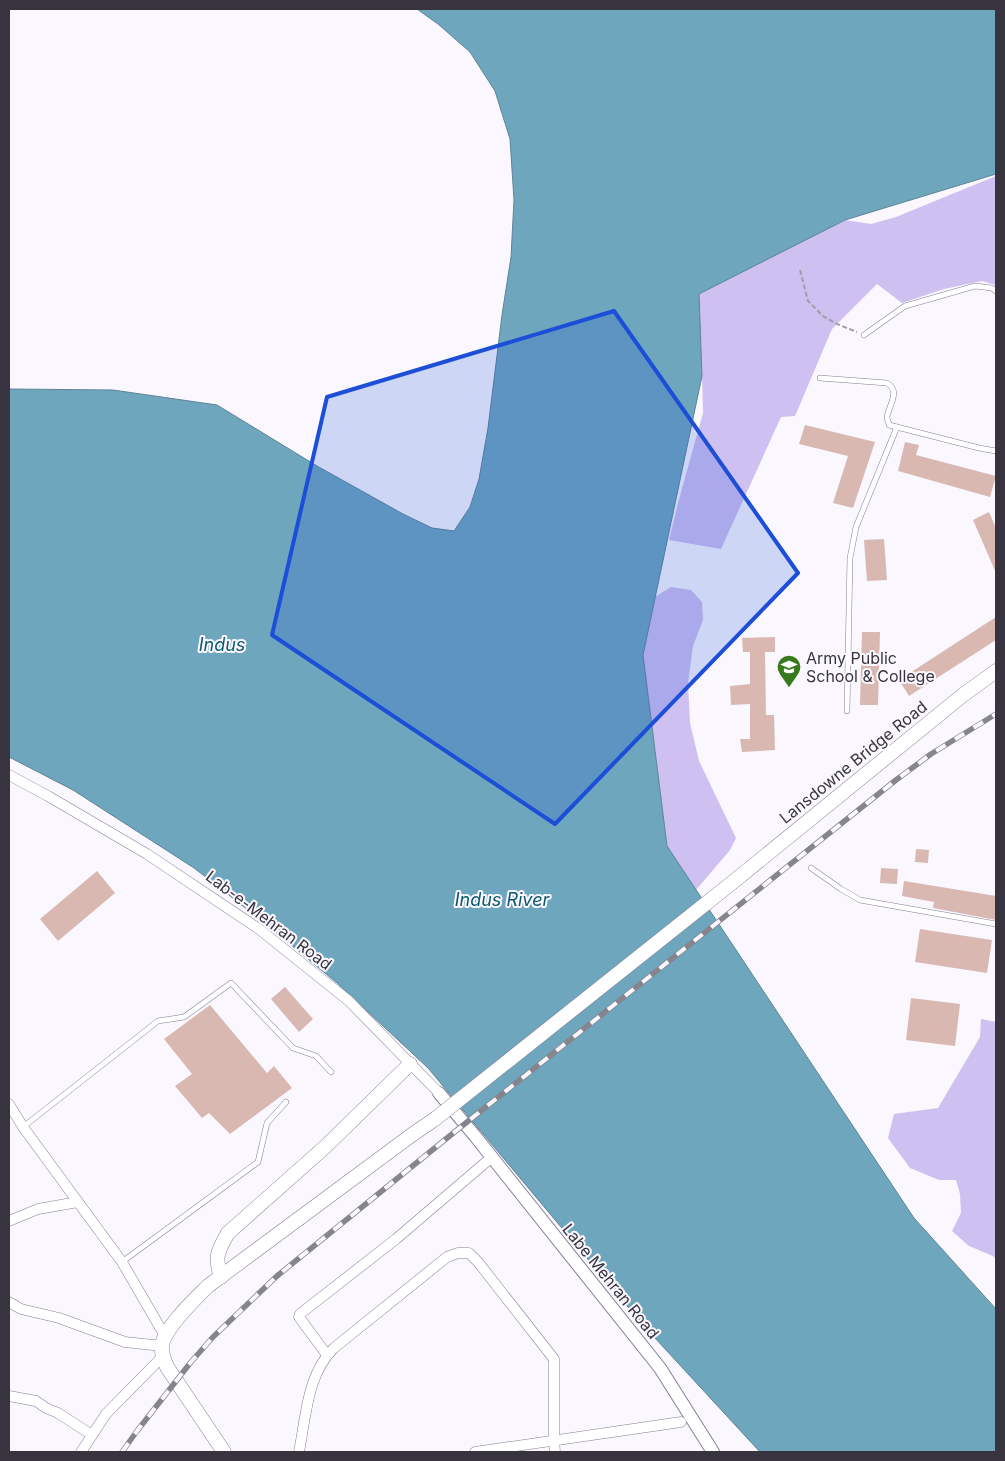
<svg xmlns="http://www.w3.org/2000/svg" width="1005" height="1461" font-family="Inter,sans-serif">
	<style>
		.forest { fill: #cec0f0 }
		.water { fill: #6ea6bd; stroke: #5e8497 }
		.building { fill: #d9b8b1 }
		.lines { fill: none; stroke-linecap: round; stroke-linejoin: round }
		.service-casing { stroke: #847d97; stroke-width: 6 }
		.minor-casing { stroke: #847d97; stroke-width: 11 }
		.tertiary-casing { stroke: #847d97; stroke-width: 14 }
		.secondary-casing { stroke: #847d97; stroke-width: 15 }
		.path { stroke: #a09ea6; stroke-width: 2; stroke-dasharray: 5 2.5; stroke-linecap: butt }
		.service { stroke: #fff; stroke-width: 5 }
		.minor { stroke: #fff; stroke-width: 10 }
		.tertiary { stroke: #fff; stroke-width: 12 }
		.secondary { stroke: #fff; stroke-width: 14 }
		.rail-casing { stroke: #86848d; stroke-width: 5.5 }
		.rail { stroke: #faf8fe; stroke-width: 4; stroke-dasharray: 11; stroke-linecap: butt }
		.secondary-bridge-casing { stroke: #847d97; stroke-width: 15; stroke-linecap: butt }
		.secondary-bridge { stroke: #fff; stroke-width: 14 }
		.marked { fill: #1d4ed8; fill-opacity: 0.2; stroke: #1d4ed8; stroke-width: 4; stroke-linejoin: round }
		.labels { text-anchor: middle; stroke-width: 4; stroke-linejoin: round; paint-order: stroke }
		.poi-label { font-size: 16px; fill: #37343f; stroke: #faf8fe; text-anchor: start }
		.street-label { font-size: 16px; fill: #37343f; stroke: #faf8fe }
		.water-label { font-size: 18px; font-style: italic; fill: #0b5870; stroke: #faf8fe }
	</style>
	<rect width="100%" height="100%" fill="#faf8fe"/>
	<g class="forest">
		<path d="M996,176V285L982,281L944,289L902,303L877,284L832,329L795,416L781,417L721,549L669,540L678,503L703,413L702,376L694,341L699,294L756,260L845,220L871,224L896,217Z"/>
		<path d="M671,587L691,590L702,602L703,620L693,646L688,683L690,723L699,761L736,838L730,850L684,904L634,734L645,603Z"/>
		<path d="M981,1019L996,1022V1259L993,1256L969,1246L952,1231L961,1213L960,1194L956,1180H939L910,1168L888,1138L894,1114L938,1108L980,1037Z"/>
	</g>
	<path class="water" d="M417,9H996V174L845,220L699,294L702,376L643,655L667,846L914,1218L996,1309V1452H760L643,1325L428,1068L337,983L261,920L194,868L73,790L9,757V389L113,390L217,405L317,466L403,514L432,528L454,531L470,507L479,479L488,428L502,315L511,257L514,200L510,139L495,91L470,52L438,24Z"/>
	<g class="building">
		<path d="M805,425L875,442L853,508L833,503L848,456L799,444Z"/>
		<path d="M905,442L919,445L916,455L996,476L990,497L898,471Z"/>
		<path d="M989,512L996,528V573L973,520Z"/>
		<path d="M884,539L887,580L867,581L864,540Z"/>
		<path d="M996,617V640L909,696L899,680Z"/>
		<path d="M862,632H880L878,705H860Z"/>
		<path d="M775,637V652H765L766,715H774L775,750L742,752L740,739H750V704L731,705L730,686L750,684V652H743L742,638Z"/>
		<path d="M916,849L929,850L928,863L915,862Z"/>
		<path d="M881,868L898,869L897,884L880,883Z"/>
		<path d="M97,871L115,893L58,941L40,919Z"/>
		<path d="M904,881L996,896V920L933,908L934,902L902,896Z"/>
		<path d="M920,929L992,940L987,973L915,962Z"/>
		<path d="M285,987L313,1019L299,1032L271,999Z"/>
		<path d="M911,998L960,1004L955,1046L906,1040Z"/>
		<path d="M210,1005L267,1073L274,1066L292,1088L230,1134L209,1113L202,1118L175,1086L192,1074L164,1039Z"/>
	</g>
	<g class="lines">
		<defs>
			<g id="service">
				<path d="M864,335L905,306L975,286L992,288L996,291"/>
				<path d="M820,378L887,383C901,391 889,405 887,417C887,419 889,423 889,425L979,448L996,451"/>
				<path d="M847,711L850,558L856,527L897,427"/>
				<path d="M811,868L841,889L860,900L996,924"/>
				<path d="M23,1127L158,1021L184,1017L231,983L293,1048L316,1056L331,1072"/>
				<path d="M122,1262L258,1162L267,1123L286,1102"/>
			</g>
			<g id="minor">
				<path d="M9,775L48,796L147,854L259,929L349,1001L439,1093"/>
				<path d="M9,1104L23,1127L122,1262L165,1336"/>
				<path d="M9,1221L38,1209L78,1202"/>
				<path d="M9,1302L21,1309L59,1318L125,1342L162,1346"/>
				<path d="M327,1355L299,1317L300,1314L396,1239L492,1157"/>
				<path d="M9,1396L36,1401L46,1408L58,1413L92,1435"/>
				<path d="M81,1452L106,1414L163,1356"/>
				<path d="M299,1452C306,1417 307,1374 334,1348L447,1257L458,1253H469L478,1262L554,1359V1440L555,1452"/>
				<path d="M475,1452L681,1422"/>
			</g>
			<path id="tertiary" d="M439,1093L475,1136L660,1368L713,1452"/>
			<g id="secondary">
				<path d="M733,882L963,695L996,671"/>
				<path d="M221,1277C214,1256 218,1251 228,1233L325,1147L410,1064"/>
				<path d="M224,1452L167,1367C164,1360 161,1353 162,1345C165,1327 195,1299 208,1286L413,1134L435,1119"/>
			</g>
		</defs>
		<use href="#service" class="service-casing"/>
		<use href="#minor" class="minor-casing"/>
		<use href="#tertiary" class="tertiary-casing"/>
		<use href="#secondary" class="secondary-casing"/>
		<path class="path" d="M800,270L808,301L823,316L837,324L857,332"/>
		<use href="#service" class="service"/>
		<use href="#minor" class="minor"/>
		<use href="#tertiary" class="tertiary"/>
		<use href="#secondary" class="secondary"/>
		<defs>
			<path id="rail" d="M122,1452L137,1431L191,1362L213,1337L277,1276L457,1130L896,780L931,754L996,714"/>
		</defs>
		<use href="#rail" class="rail-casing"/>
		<use href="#rail" class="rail"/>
		<defs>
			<path id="secondary-bridge" d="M435,1119L733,882"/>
		</defs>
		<use href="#secondary-bridge" class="secondary-bridge-casing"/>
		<use href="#secondary-bridge" class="secondary-bridge"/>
	</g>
	<path class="marked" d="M614,311L798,573L555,824L272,635L327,397Z"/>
	<defs>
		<symbol id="university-pin" viewBox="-11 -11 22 30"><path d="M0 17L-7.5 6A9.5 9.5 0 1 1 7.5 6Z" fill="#377a1b" stroke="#faf8fe"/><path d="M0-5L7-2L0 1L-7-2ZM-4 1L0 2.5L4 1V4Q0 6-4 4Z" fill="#fff"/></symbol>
	</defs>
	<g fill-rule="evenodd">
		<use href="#university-pin" x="775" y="653" width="28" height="38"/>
	</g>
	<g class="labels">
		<g class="poi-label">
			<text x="806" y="664">Army Public<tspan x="806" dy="18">School &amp; College</tspan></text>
		</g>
		<g class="street-label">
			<text transform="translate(853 762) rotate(-39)" y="6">Lansdowne Bridge Road</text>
			<text transform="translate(269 920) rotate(37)" y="6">Lab-e-Mehran Road</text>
			<text transform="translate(611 1281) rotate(51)" y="6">Labe Mehran Road</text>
		</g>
		<g class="water-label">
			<text x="222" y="651">Indus</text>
			<text x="502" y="906">Indus River</text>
		</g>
	</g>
	<rect width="1005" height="1461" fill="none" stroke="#37343f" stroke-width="20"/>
</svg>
